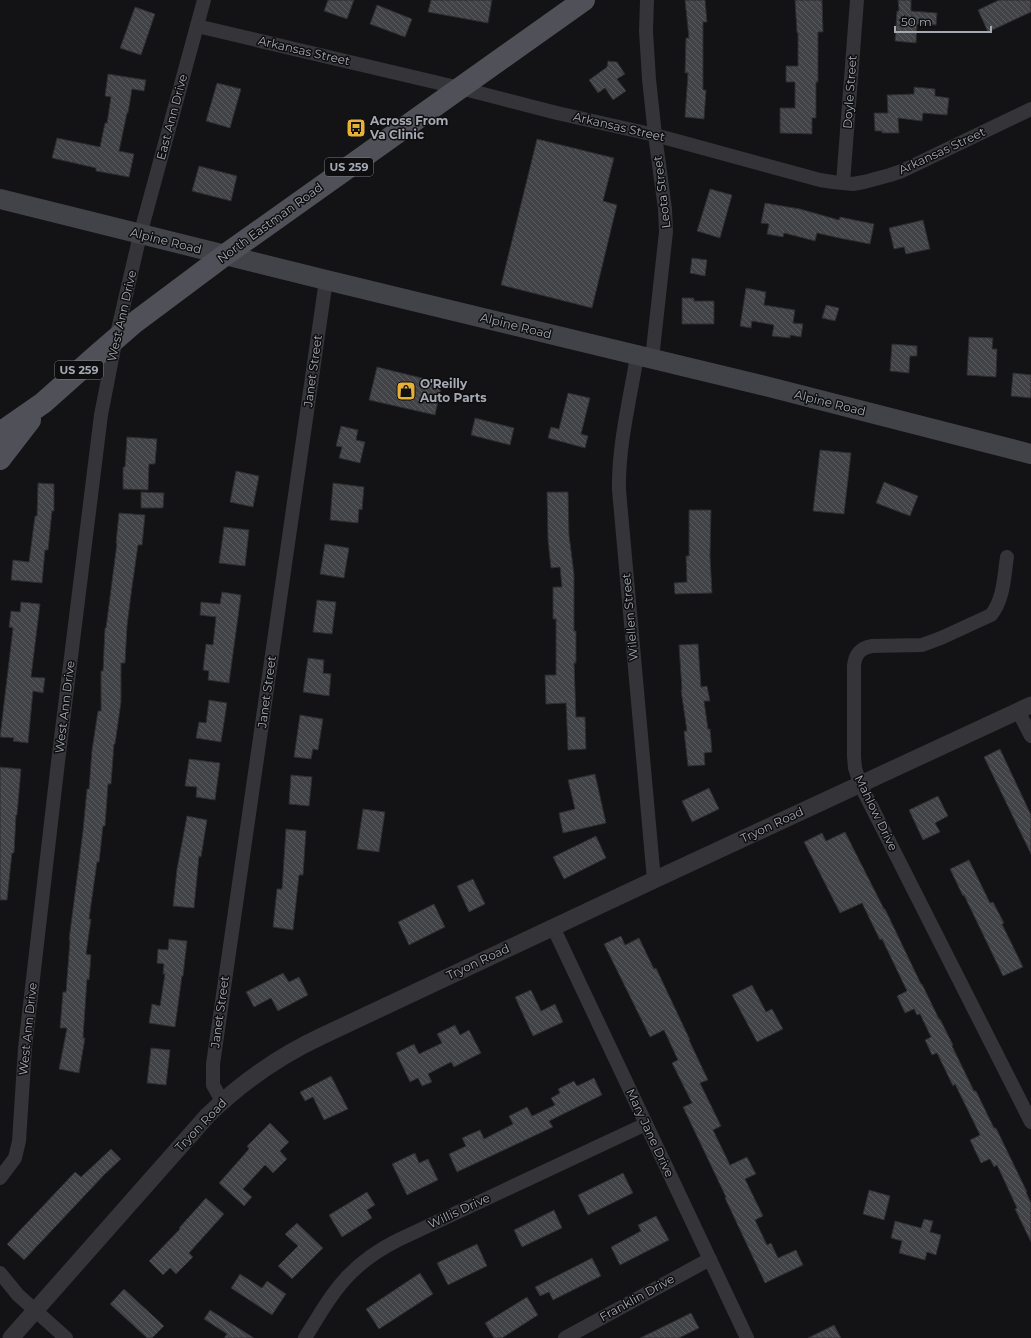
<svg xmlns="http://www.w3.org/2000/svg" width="1031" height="1338" font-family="Montserrat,sans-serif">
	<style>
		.building { fill: url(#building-back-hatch); stroke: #2d2d30 }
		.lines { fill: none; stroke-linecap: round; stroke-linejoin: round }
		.minor { stroke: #343439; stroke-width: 14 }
		.tertiary { stroke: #343439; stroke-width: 17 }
		.secondary { stroke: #424349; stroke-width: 20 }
		.primary { stroke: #505158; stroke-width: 22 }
		.labels { text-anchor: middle; stroke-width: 3; stroke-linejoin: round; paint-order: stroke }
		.shield { fill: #0e0e0f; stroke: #787a82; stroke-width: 1 }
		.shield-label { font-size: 11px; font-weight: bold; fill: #a5a9b4 }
		.street-label { font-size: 12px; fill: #a5a9b4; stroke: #0e0e0f }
		.poi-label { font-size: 12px; font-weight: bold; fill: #a5a9b4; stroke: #0e0e0f; text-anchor: start }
	</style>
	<defs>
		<pattern id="building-back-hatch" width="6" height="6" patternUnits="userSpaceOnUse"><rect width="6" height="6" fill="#424347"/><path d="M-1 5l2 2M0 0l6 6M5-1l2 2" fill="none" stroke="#5a5b5f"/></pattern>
	</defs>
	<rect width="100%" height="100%" fill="#131214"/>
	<g class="building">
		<path d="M328,0H354L347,19L324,11Z"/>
		<path d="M431,0H492L488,23L428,12Z"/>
		<path d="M685,0H705L707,22H703V90H706L704,119L685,117L688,73H685L686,38H689Z"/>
		<path d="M795,0H822L823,32H818V82H816V118H812V134L780,133V108H795V82H786V66H798V33H797Z"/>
		<path d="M898,0H911V11L937,13L936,25L917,24L916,43L895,41L897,11H899Z"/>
		<path d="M999,0H1031V12L988,32L978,10Z"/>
		<path d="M377,5L412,19L405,37L370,24Z"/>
		<path d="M135,7L155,14L141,55L120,48Z"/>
		<path d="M608,61L617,62L625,74L617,79L626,91L613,100L605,88L598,93L589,80L607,67Z"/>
		<path d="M108,74L146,80L144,91L132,89L128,113H127L119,151L134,154L129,177L96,171V168L52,158L57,138L100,147L105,123H107L111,97L105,96Z"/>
		<path d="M217,83L241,89L230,128L206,121Z"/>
		<path d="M914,87L935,89V96L949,98L947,115L923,113L922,121L898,118L899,133H882V131H875L874,113H888L887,95L914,94Z"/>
		<path d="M537,139L614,158L603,201L617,205L592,308L501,285Z"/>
		<path d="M199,166L237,176L231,201L192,191Z"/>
		<path d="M710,189L732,195L720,238L697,231Z"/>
		<path d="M765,203L800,209L839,220L840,217L874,224L870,244L839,238L817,233L815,241L784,233L783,237L767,234L769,224L761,223Z"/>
		<path d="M923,220L930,249L906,254L904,247L894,249L889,228Z"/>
		<path d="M692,258L707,260L705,276L690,273Z"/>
		<path d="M746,288L766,292L764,305L795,310L793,323L803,324L801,337L790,335V338L772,336L774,325L752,321L751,328L740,326Z"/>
		<path d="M682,298H694V301H714V324H682Z"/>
		<path d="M826,305L839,308L835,321L822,318Z"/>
		<path d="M969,337L993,338L992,349H997L996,377L967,375Z"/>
		<path d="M892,344L917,346V356H910L909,373L890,371Z"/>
		<path d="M377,367L442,383L435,415L369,400Z"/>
		<path d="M1013,373L1031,375V398L1011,396Z"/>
		<path d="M568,393L590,398L581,434L588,436L585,448L548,438L551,427L559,429Z"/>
		<path d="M475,418L514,428L510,445L471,435Z"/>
		<path d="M341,426L358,430L356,440L365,442L360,463L339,458L342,447L336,446Z"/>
		<path d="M127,437L157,439L155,464H149L148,490L123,489V467H125Z"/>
		<path d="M820,450L851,453L844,514L813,511Z"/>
		<path d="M236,471L259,476L253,507L230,502Z"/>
		<path d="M884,482L918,496L910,516L876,503Z"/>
		<path d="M38,483L54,484V511H52L48,550H45L42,583L11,580L13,560L29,562L35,516H37Z"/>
		<path d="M333,483L364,487L362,510L359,509L358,523L330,520Z"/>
		<path d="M141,492L164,493L163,508H141Z"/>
		<path d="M547,492H568L569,535L574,574V631H576V663H574L576,717H585L586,749L568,750L566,703L546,704L545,675H556V619H553V587H562L560,567L551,568L548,540Z"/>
		<path d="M689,510H711L710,556L712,593L675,594L674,583L687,582L686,556H689Z"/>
		<path d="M119,513L145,515L142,545H138L132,587L127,626L125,663H121V702L115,744H114L111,784H108L105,826H103L99,862H97L89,919H91L86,954L91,955L89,980L87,979L83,1038H85L79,1073L59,1069L67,1028H60L63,992H66L70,940H69L83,831L87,789H89L92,750L98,711H101V671H103L105,628H106L117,543H116Z"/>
		<path d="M224,527L249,530L245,566L219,563Z"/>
		<path d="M325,544L349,548L344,578L320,574Z"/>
		<path d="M222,592L241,595L229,683L208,680L209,671L203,670L206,644L213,645L216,617L200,615L201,602L220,604Z"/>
		<path d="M317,600L336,602L332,634L313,632Z"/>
		<path d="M21,602L40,604L31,677L45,678L43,693L33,691L28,743L13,741L14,738L0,737L13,628L9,627L11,611L20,612Z"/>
		<path d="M698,644L701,687L707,686L710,701H704L708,729H710L712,752L704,753L705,765L688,766L684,731H687L681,690H682L679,645Z"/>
		<path d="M308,658L324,660L323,673L331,674L329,696L303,692Z"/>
		<path d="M209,700L227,703L221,742L196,738L199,722L206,723Z"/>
		<path d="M300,715L323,719L318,750L313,749L311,759L294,757Z"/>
		<path d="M1000,749L1031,815V854L984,757Z"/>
		<path d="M189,759L220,763L215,800L196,797L197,787L185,786Z"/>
		<path d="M0,767L21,769L17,815H16L14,853H12L7,900H0Z"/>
		<path d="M595,774L606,823L563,833L559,813L575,809L568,780Z"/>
		<path d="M291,775L312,777L309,806L289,804Z"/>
		<path d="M709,788L719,809L692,822L682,801Z"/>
		<path d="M938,796L948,816L935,823L940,832L923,840L909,810Z"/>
		<path d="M363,809L385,812L379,852L357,849Z"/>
		<path d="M187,816L207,820L201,857L199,856L194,908L173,906L177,869Z"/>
		<path d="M286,829L306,831L303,875H299L293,930L273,927L277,889H282Z"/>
		<path d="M845,832L884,909H885L921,984H922L939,1019H940L953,1045L952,1046L974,1091H976L994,1128H996L1027,1192H1026L1031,1203V1242L1015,1209L1017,1208L997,1165L994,1167L990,1159L981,1163L970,1140L980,1135L955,1084L953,1086L937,1053L932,1055L925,1040L931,1037L920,1014L917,1015L914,1009L905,1013L897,996L907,991L882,939L880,940L862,903L840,913L804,842L822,833L826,841Z"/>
		<path d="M596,836L606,858L564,879L553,857Z"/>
		<path d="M969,860L990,903L993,902L1004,923L1002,924L1023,967L1003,976L964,895L963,896L950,869Z"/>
		<path d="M473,879L485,904L469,912L457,886Z"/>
		<path d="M434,904L445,927L409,945L398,922Z"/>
		<path d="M621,936L625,945L639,938L654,969L656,968L690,1040H689L708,1080L700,1083L721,1126L713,1130L730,1165L747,1157L756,1174L745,1179L763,1216L755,1220L767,1245L771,1243L778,1258L796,1250L803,1265L765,1283L725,1198L726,1197L683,1107L692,1103L672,1063L678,1060L664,1030L650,1037L604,944Z"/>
		<path d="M169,939L187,941L183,976H182L175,1027L149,1023L152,1004L160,1006L165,974H163L164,964L157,963L158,949L168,950Z"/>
		<path d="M283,973L289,982L299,977L308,995L278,1011L271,998L254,1007L246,992Z"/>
		<path d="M752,985L766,1012L772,1009L783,1029L757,1042L732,995Z"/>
		<path d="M531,990L541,1011L555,1004L563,1022L533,1036L515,997Z"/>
		<path d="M455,1025L460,1035L469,1030L481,1053L454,1067L451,1062L428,1074L432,1082L422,1086L418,1078L410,1082L396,1053L414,1044L419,1054L442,1043L437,1034Z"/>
		<path d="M151,1048L170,1050L166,1085L147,1083Z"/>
		<path d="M331,1076L348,1109L324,1120L313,1097L305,1101L300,1092Z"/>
		<path d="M594,1078L602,1095L549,1121L553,1127L457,1172L449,1154L466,1146L462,1138L480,1130L484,1139L513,1124L509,1116L527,1107L532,1116L555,1105L551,1098L560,1093L558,1089L574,1081L577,1086Z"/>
		<path d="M270,1123L289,1142L280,1151L287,1159L273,1173L265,1165L243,1189L252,1197L244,1206L219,1183L249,1149L247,1146Z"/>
		<path d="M111,1149L121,1159L104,1175L24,1260L7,1244L75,1172L81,1177Z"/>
		<path d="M415,1153L419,1163L428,1159L438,1180L407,1195L392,1164Z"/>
		<path d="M623,1173L633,1193L588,1215L578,1195Z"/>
		<path d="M869,1190L890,1196L884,1220L863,1214Z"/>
		<path d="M367,1192L375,1205L367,1210L372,1218L342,1237L329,1215Z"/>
		<path d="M206,1198L224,1214L189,1253L193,1257L176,1274L170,1268L163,1275L149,1261L180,1229L179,1228Z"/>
		<path d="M554,1210L562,1228L522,1247L514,1230Z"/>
		<path d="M656,1216L669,1240L620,1265L611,1247L641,1231L638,1225Z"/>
		<path d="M924,1219L933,1221L930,1232L941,1235L936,1255L927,1252L925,1260L899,1253L902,1241L891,1238L895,1221L921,1228Z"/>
		<path d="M297,1223L323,1248L292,1279L278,1266L298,1246L285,1234Z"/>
		<path d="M477,1244L487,1266L448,1285L437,1263Z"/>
		<path d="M592,1258L601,1276L553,1300L549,1292L540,1296L535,1287Z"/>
		<path d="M420,1273L433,1294L379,1329L366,1309Z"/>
		<path d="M240,1274L262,1288L267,1281L286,1294L272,1315L231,1288Z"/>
		<path d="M124,1289L164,1326L152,1338H147L110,1304Z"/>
		<path d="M527,1297L538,1315L502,1338H494L485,1323Z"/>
		<path d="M210,1310L229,1322L254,1338H224L227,1334L204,1319Z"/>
		<path d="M691,1313L699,1328L679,1338H640Z"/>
		<path d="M834,1325L841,1338H808Z"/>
	</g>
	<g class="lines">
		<g class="minor">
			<path d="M647,0L646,31L649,79L655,135L665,209L666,232L652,359"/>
			<path d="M197,26L460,88L557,113L655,135L820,180L833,182L853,184L864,182L890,175L902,171L1031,109"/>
			<path d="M843,183L857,0"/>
			<path d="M637,356C630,399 618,446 619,490L654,880"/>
			<path d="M1007,557C1004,576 1004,599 991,615L941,638L922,645L872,646C860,648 855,654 854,666V756L855,768L860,784L1031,1122"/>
			<path d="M1018,711L1031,736"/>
			<path d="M553,927L747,1338"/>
			<path d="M222,1101L213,1085V1064L326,280"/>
			<path d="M0,1178L15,1158L19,1141L25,1048L58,762L101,415L116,338L140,235L204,0"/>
			<path d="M0,1273L18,1295L66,1338"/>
			<path d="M305,1338C333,1292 348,1265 398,1240L646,1124"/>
			<path d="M565,1338L710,1259"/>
		</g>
		<path class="tertiary" d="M11,1338L208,1115C242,1082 279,1056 322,1036L654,880L1031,705"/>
		<path class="secondary" d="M0,199L326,280L761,385L1031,454"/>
		<g class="primary">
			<path d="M0,433L43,403L97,355L134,323L225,255L584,0"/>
			<path d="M0,459L30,420"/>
		</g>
	</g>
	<defs>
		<symbol id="bus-square" viewBox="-11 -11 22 22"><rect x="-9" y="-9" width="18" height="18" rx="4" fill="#e7b137" stroke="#0e0e0f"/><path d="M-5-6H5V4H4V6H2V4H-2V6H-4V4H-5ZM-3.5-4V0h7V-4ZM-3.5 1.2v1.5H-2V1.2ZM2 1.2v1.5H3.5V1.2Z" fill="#111"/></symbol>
		<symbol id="shop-square" viewBox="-11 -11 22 22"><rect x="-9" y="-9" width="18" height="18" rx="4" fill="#e7b137" stroke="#0e0e0f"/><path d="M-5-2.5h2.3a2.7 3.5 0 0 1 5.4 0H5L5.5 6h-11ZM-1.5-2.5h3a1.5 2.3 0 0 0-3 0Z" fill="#111"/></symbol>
	</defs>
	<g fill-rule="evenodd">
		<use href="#bus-square" x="345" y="117" width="22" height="22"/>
		<use href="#shop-square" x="395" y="380" width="22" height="22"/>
	</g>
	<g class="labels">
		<g class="shield">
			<rect x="325" y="158" width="48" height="18" rx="3"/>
			<rect x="55" y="361" width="48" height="18" rx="3"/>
		</g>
		<g class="shield-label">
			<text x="349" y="171">US 259</text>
			<text x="79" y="374">US 259</text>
		</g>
		<g class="street-label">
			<text transform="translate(304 51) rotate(13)" y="4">Arkansas Street</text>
			<text transform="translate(850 92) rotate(-86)" y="4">Doyle Street</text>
			<text transform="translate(172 117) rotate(-75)" y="4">East Ann Drive</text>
			<text transform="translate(619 127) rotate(13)" y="4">Arkansas Street</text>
			<text transform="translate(942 151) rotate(-25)" y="4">Arkansas Street</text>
			<text transform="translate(662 192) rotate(-97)" y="4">Leota Street</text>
			<text transform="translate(270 223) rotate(-36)" y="4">North Eastman Road</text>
			<text transform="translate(166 241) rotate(14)" y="4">Alpine Road</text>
			<text transform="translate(122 316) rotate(-77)" y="4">West Ann Drive</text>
			<text transform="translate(516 326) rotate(14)" y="4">Alpine Road</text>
			<text transform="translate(313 371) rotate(-82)" y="4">Janet Street</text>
			<text transform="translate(830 403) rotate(14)" y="4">Alpine Road</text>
			<text transform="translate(630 617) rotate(-95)" y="4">Wilellen Street</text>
			<text transform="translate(267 692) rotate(-82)" y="4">Janet Street</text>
			<text transform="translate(65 707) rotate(-83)" y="4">West Ann Drive</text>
			<text transform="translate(876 813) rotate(64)" y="4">Mahlow Drive</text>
			<text transform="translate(772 825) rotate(-25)" y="4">Tryon Road</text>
			<text transform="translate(478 962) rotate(-25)" y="4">Tryon Road</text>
			<text transform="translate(220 1012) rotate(-82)" y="4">Janet Street</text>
			<text transform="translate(28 1029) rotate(-84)" y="4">West Ann Drive</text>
			<text transform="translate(201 1125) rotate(-46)" y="4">Tryon Road</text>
			<text transform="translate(650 1133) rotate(65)" y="4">Mary Jane Drive</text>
			<text transform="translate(459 1211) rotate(-25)" y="4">Willis Drive</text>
			<text transform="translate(637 1298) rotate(-29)" y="4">Franklin Drive</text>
		</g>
		<g class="poi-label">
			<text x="370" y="125">Across From<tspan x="370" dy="14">Va Clinic</tspan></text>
			<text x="420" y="388">O'Reilly<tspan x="420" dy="14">Auto Parts</tspan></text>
		</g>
	</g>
	<path d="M895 26v6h96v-6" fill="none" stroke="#a5a9b4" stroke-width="2"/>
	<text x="901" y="26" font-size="12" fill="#a5a9b4" stroke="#0e0e0f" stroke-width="3" paint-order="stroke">50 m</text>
</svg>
